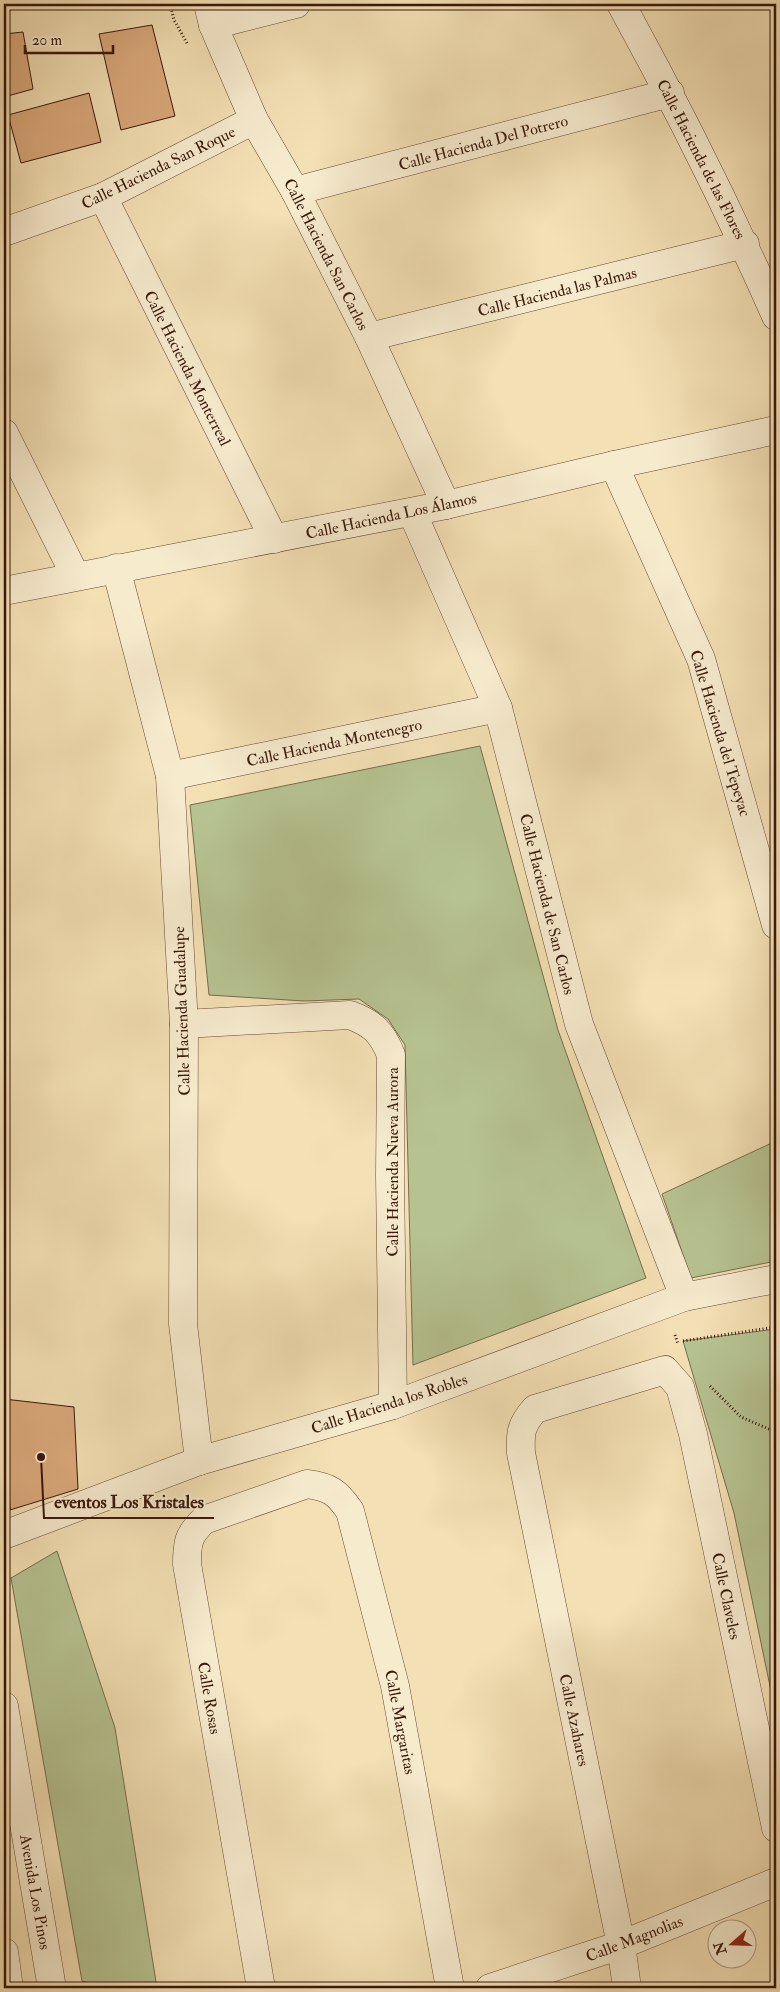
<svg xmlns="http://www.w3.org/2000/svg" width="780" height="1992" font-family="'IM FELL Double Pica',serif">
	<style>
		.green { fill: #b6c391; stroke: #786d4e }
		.building { fill: #daa97b; stroke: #39170a }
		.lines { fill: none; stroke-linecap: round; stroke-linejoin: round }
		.minor-casing { stroke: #684934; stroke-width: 29 }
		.path { stroke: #39170a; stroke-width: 3; stroke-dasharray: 1 2.5; stroke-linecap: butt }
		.minor { stroke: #f7ebce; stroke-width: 28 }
		.labels { text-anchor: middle; stroke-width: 4; stroke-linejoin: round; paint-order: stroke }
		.street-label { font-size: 16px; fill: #39170a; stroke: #f7ebce }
		.leader { fill: none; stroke: #39170a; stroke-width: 2 }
		.callout-dot { fill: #39170a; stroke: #f7ebce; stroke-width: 2 }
		.callout-label { font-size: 18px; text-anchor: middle; font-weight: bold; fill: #39170a; stroke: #f7ebce; stroke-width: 4; stroke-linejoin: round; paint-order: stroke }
	</style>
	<rect width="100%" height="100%" fill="#f3e0b4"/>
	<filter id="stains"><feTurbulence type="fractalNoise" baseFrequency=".004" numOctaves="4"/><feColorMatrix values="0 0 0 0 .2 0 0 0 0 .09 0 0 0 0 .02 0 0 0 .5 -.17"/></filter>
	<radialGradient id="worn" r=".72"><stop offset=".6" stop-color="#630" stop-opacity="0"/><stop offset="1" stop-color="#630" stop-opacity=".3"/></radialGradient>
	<g class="green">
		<path d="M480,746L558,1030L646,1278L413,1365L405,1045L388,1019L359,999L304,1001L209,995L190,805Z"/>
		<path d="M776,1141V1261L691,1278L662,1194Z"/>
		<path d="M776,1329V1715L734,1513L683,1341Z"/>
		<path d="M57,1551L115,1728L157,1988H106L82,1981L11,1578Z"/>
	</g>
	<g class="building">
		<path d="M4,4H43L4,11Z"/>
		<path d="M152,25L175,116L121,130L99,34Z"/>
		<path d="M23,32L33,89L4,97V34Z"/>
		<path d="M89,93L101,142L21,163L8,115Z"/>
		<path d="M4,1399L74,1407L78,1489L10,1510Z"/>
	</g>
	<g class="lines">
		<defs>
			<g id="minor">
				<path d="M208,4L213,25L254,120L295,191L369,337L446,505"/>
				<path d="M621,4C677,106 729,210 776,316"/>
				<path d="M213,25L296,4"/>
				<path d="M295,191L670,93"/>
				<path d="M103,197L274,539"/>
				<path d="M4,232L103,197L254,120"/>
				<path d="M369,337L745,244"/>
				<path d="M4,433L75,575"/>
				<path d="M614,465L701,659L776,925"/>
				<path d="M412,512L498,708L579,1024L684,1297"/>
				<path d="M116,568L170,776L184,1024L183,1324L199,1461"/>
				<path d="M4,591L446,505L614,465L776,430"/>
				<path d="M170,776L498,708"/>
				<path d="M184,1024L350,1015C372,1023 382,1032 391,1055L390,1175L393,1405"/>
				<path d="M4,1535L199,1461L393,1405L684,1297L776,1279"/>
				<path d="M4,1706L52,1988"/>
				<path d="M4,1952L9,1988"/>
				<path d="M261,1988L187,1564C187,1543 188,1535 204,1520L307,1484C330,1487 337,1492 350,1511L395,1686L450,1988"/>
				<path d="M490,1988L621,1945L776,1882"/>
				<path d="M627,1988L621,1945L521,1453C520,1432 521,1425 535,1409L665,1370L680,1387L693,1434L776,1828"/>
			</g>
		</defs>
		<use href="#minor" class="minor-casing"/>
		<g class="path">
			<path d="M170,4L174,20L188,45"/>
			<path d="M675,1335L678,1344"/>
			<path d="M683,1341L776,1327"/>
			<path d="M710,1386L741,1417L776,1432"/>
		</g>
		<use href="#minor" class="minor"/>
	</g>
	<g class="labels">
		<g class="street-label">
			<text transform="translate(483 142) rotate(-15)" y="6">Calle Hacienda Del Potrero</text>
			<text transform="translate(702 159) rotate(63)" y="6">Calle Hacienda de las Flores</text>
			<text transform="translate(158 167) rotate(-26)" y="6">Calle Hacienda San Roque</text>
			<text transform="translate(327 254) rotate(63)" y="6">Calle Hacienda San Carlos</text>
			<text transform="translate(557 291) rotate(-14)" y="6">Calle Hacienda las Palmas</text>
			<text transform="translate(188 368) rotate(63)" y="6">Calle Hacienda Monterreal</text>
			<text transform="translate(391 515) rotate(-12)" y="6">Calle Hacienda Los Álamos</text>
			<text transform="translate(721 733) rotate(73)" y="6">Calle Hacienda del Tepeyac</text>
			<text transform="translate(334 742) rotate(-12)" y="6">Calle Hacienda Montenegro</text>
			<text transform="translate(548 904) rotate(76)" y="6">Calle Hacienda de San Carlos</text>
			<text transform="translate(181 1011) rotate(-92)" y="6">Calle Hacienda Guadalupe</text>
			<text transform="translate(392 1162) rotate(-90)" y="6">Calle Hacienda Nueva Aurora</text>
			<text transform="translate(389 1403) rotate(-18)" y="6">Calle Hacienda los Robles</text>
			<text transform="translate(727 1596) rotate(78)" y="6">Calle Claveles</text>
			<text transform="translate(210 1698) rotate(80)" y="6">Calle Rosas</text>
			<text transform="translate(575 1720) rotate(78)" y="6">Calle Azahares</text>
			<text transform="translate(401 1722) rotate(79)" y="6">Calle Margaritas</text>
			<text transform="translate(36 1892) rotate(80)" y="6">Avenida Los Pinos</text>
			<text transform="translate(634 1938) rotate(-21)" y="6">Calle Magnolias</text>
		</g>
	</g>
	<path class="leader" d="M41 1457L44 1518H214"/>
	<circle class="callout-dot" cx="41" cy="1457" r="5"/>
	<g class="callout-label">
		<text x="129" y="1508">eventos Los Kristales</text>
	</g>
	<rect width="780" height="1992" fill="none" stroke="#f3e0b4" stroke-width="20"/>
	<rect x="5" y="5" width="770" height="1982" fill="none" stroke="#39170a" stroke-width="2.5"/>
	<rect x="10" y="10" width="760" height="1972" fill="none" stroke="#39170a"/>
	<g transform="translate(732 1944) rotate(250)"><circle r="24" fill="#f7ebce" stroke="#ab9680"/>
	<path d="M0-4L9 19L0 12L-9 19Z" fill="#8f2418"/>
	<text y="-8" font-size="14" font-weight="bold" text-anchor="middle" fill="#39170a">N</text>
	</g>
	<path d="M25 45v8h88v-8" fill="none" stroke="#39170a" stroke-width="2.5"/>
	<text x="32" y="45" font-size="15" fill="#39170a" stroke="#f7ebce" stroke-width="4" paint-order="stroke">20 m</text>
	<rect width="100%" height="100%" filter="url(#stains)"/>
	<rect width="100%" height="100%" fill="url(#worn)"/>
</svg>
